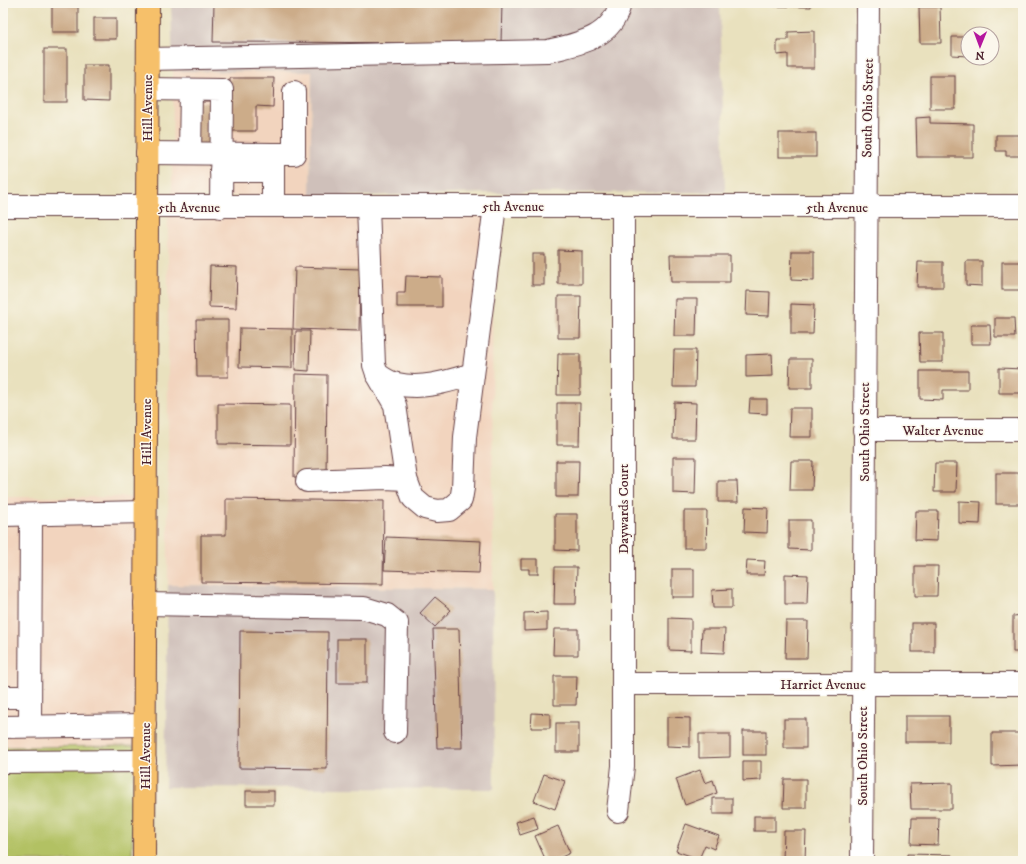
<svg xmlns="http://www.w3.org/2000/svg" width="1026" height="864" font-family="'IM FELL DW Pica',serif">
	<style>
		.built { fill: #f2d4be }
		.industrial { fill: #cfc0ba }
		.green { fill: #b2c163; stroke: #7e7047 }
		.building { fill: #ccac89 }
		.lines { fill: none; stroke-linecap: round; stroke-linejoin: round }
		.minor-casing { stroke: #623c41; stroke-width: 24 }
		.major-casing { stroke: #623c41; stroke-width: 24 }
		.minor { stroke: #fff; stroke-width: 22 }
		.major { stroke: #f6c06b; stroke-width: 22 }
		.labels { text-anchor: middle; stroke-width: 3; stroke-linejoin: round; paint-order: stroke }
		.street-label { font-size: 14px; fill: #4a1f2b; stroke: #fbf7ec }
	</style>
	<rect width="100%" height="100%" fill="#fbf7ec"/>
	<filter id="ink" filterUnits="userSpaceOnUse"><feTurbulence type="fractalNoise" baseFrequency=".025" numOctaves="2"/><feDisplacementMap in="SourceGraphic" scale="8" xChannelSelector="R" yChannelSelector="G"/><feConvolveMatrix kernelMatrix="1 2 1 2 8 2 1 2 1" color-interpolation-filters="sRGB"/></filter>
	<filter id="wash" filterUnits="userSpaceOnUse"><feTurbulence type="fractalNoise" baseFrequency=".012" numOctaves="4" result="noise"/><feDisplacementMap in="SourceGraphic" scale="16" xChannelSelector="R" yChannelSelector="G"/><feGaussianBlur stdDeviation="0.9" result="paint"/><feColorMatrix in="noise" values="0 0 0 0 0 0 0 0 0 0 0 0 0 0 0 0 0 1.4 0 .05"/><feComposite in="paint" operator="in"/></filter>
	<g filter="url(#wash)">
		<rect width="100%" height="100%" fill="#e9e1be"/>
		<g class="built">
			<path d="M173,71L312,72L310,197L172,195Z"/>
			<path d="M492,214L493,589L168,585V215Z"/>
			<path d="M3,497H138L134,746L3,747Z"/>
		</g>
		<g class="industrial">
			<path d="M171,3H720L725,192L492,193L310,197L312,72L173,71Z"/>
			<path d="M168,585L493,589L494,789L165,787Z"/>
		</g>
		<path class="green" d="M134,746L132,861H3V747Z"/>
		<g id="blocks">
			<g class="building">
				<rect x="52" y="3" width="26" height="29"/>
				<path d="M214,3H502L501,43L213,42Z"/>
				<path d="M768,3H811V7L768,6Z"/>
				<path d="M919,7H940L941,43H920Z"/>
				<rect x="94" y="18" width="22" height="21"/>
				<path d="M814,31V68H788V54L777,55V40H788V32Z"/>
				<path d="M952,37H968V56L952,55Z"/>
				<rect x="44" y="49" width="23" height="53"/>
				<path d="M84,65H109V101L84,100Z"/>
				<rect x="930" y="76" width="25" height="33"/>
				<path d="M230,78H274L273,107L256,106V131H229Z"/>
				<path d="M195,102H216V151H194Z"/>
				<path d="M930,117V123L973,124V157H917L916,118Z"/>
				<rect x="779" y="133" width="37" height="24"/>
				<path d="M996,135H1023V156H1006V151H996Z"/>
				<path d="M558,250L582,251V284H558Z"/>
				<path d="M792,251H814V281L791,280Z"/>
				<rect x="532" y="254" width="12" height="31"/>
				<path d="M670,255H730V282H671Z"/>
				<path d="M966,261H982V286L966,285Z"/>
				<path d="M918,262H943V287H917Z"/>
				<rect x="1002" y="262" width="21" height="28"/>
				<path d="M210,266L237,267L236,308L209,307Z"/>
				<path d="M295,267L360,269L359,331L293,329Z"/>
				<path d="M406,276L442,277V307H397V293H405Z"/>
				<path d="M747,291L770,292L769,316L746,315Z"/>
				<path d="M558,296H581L580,338H558Z"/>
				<path d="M675,299H697L696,336H674Z"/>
				<path d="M791,304L814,305L813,334H791Z"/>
				<path d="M995,318H1014L1015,337H995Z"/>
				<path d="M196,320H228V377H197Z"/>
				<path d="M971,325H990L991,344H971Z"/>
				<path d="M240,328L292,329V368L239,367Z"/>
				<path d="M296,331H310L309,371L295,370Z"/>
				<path d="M919,333H943V362H920Z"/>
				<path d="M674,350H696L695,387H673Z"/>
				<path d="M558,354H580V395H557Z"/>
				<path d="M772,354L773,376L746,377V355Z"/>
				<path d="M790,359H812V388H789Z"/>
				<path d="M999,368L1023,369V393H999Z"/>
				<path d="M920,371H968V390H943V400L920,399Z"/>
				<path d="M295,374L327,375L326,478L294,477Z"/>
				<path d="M750,399H767V414L749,413Z"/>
				<path d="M674,402L696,403L695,439H673Z"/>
				<path d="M557,403H580L579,445H557Z"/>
				<path d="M218,404L290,405V445L218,444Z"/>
				<path d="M790,408H812V437H789Z"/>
				<path d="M673,457H696L695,494L673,493Z"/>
				<path d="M556,461H579L578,497H556Z"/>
				<path d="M791,461H813L812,490H790Z"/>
				<path d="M935,463H957L956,492H934Z"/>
				<rect x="996" y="473" width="24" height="31"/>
				<path d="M718,481H737L738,502H718Z"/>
				<path d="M226,499L384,501L383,584L201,582V535H226Z"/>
				<path d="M959,501L981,502L980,524L959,523Z"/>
				<path d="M745,507L768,508L767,533L744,532Z"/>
				<path d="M684,511H707L706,548H684Z"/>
				<path d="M916,511H938L937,541L915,540Z"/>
				<path d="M555,514H577V551L555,550Z"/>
				<path d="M789,520H811V550L789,549Z"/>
				<path d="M386,537L481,541L479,573L384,570Z"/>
				<path d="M521,559H538V574H529V569H521Z"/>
				<path d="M747,560L765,561L764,575H746Z"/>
				<path d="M915,566H938L937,596H915Z"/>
				<path d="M555,567H577L576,604H554Z"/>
				<rect x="672" y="569" width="22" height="28"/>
				<path d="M785,574L808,575L807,604H785Z"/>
				<path d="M732,589V608H713L712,590Z"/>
				<path d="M435,597L451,610L435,627L420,613Z"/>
				<path d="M547,612V630L524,631V613Z"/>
				<path d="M1023,615V652H1013V616Z"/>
				<path d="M669,618L691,619V651L669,650Z"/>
				<path d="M786,621H808L807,658H785Z"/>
				<rect x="912" y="623" width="22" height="29"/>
				<path d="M433,629H459L462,748H437Z"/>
				<path d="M554,629H578V655H553Z"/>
				<path d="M702,629H725L724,653L701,652Z"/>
				<path d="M240,631L328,632L327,769L239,768Z"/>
				<rect x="337" y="639" width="30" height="44"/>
				<path d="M554,676H577L576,705H554Z"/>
				<path d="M532,713L550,714V728H531Z"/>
				<rect x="905" y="716" width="44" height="26"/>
				<path d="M667,717L690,718V747L667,746Z"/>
				<rect x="784" y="719" width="22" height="29"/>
				<rect x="556" y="723" width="23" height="29"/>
				<rect x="743" y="731" width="23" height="24"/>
				<path d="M992,733H1022V765L992,766Z"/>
				<path d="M699,734H730V757L699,758Z"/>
				<path d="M743,761H761V780L743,781Z"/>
				<path d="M700,770L705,783L713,780L717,793L685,805L676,779Z"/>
				<path d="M544,774L565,781L555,809L534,801Z"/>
				<path d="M784,779H806V808H783Z"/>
				<path d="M952,783V809H911L910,784Z"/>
				<rect x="246" y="791" width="28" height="14"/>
				<rect x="713" y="798" width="19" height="16"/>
				<path d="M534,816L538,829L520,835L516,822Z"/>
				<rect x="754" y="816" width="21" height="15"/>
				<path d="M912,818H939L938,845L911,844Z"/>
				<path d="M686,824L719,836L714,849L705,845L699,859L676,851Z"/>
				<path d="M558,826L570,853L553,861H546L535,836Z"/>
				<path d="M784,831H806L805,860H783Z"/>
				<path d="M907,854L952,855V861H907Z"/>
			</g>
		</g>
	</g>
	<g filter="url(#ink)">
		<use href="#blocks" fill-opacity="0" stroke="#623c41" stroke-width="1"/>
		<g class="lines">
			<defs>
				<g id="minor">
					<path d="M148,59L548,51C578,44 613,38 620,3"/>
					<path d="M147,89L222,90L221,207"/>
					<path d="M147,153L273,154"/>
					<path d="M190,153L191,90"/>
					<path d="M221,171H273"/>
					<path d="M3,206H1023"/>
					<path d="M273,206V154H294V92"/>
					<path d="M368,206L374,365L377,374L395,405L406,479"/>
					<path d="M377,374C383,378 390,383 397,384C423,390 449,381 473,374"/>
					<path d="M864,430H1023"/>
					<path d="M307,481L385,478L406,479L413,498L425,508L437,511L449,510L461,500L463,488L465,437L495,206"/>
					<path d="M3,515L145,512"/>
					<path d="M145,604L364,608L387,615L397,623L395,732"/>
					<path d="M623,684H1023"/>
					<path d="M3,697H30"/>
					<path d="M30,726L31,515"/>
					<path d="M3,727L145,725"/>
					<path d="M3,762L145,761"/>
					<path d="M618,811L623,766V206"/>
					<path d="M862,861L868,3"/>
				</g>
				<path id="major" d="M144,861L148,3"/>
			</defs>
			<use href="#minor" class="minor-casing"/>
			<use href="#major" class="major-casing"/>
			<use href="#minor" class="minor"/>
			<use href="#major" class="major"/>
		</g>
	</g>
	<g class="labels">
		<g class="street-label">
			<text transform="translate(147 108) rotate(-90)" y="5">Hill Avenue</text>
			<text transform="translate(867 108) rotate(-89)" y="5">South Ohio Street</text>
			<text x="513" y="211">5th Avenue</text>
			<text x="189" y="212">5th Avenue</text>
			<text x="837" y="212">5th Avenue</text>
			<text x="943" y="435">Walter Avenue</text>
			<text transform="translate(146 432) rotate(-90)" y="5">Hill Avenue</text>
			<text transform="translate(864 432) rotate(-90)" y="5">South Ohio Street</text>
			<text transform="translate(623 509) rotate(-90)" y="5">Daywards Court</text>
			<text x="823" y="689">Harriet Avenue</text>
			<text transform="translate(145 756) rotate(-90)" y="5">Hill Avenue</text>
			<text transform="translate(862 756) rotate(-90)" y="5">South Ohio Street</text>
		</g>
	</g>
	<rect width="1026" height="864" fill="none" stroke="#fbf7ec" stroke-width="16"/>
	<g transform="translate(980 46) rotate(181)"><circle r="19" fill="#fbf7ec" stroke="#b4a19f"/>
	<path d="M0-3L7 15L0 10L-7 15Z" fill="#b5179e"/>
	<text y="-6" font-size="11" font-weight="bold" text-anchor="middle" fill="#4a1f2b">N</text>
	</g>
</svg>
